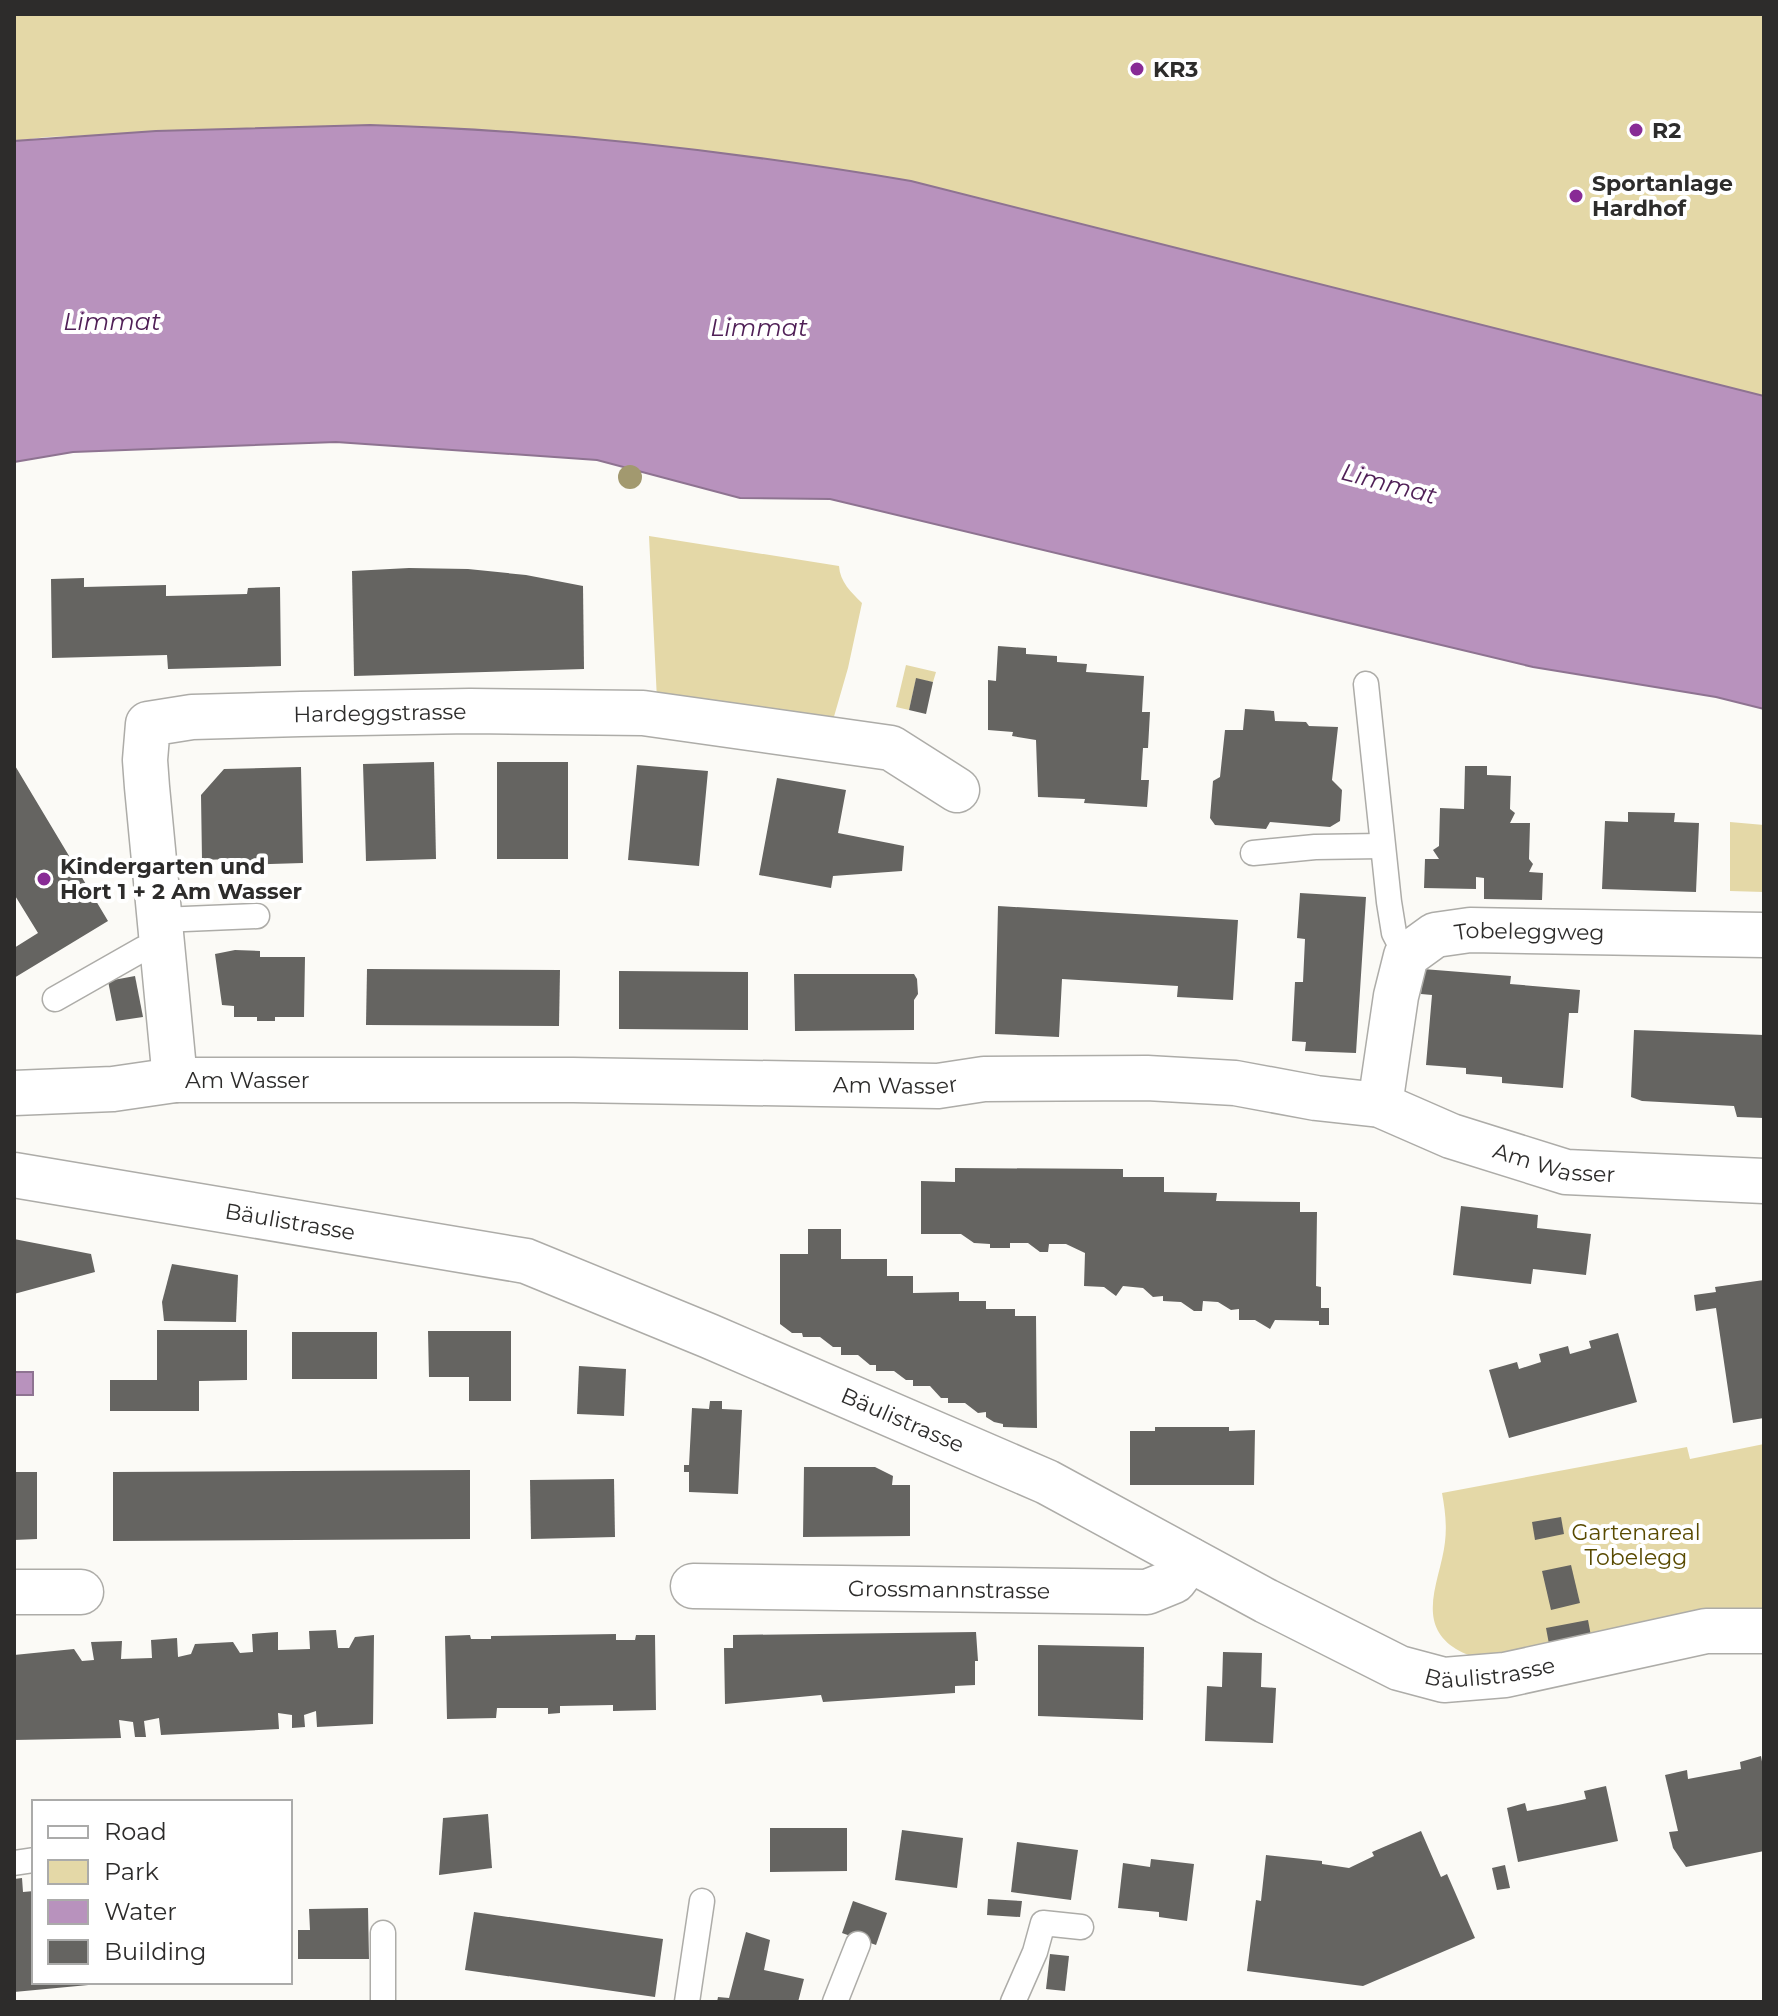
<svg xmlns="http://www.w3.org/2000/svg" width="1778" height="2016" font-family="Montserrat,sans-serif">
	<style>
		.green { fill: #e4d8a7 }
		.water { fill: #b892bd; stroke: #8e7391; stroke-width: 2 }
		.building { fill: #656461 }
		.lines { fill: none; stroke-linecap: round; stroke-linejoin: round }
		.lane-casing { stroke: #adaca8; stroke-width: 27 }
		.street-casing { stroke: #adaca8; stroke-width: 47 }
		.secondary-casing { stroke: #adaca8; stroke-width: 47 }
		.lane { stroke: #fff; stroke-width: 24 }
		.street { stroke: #fff; stroke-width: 44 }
		.secondary { stroke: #fff; stroke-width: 44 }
		.tree { fill: #a2996f }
		.poi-dot { fill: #882b95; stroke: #fff; stroke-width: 3 }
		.labels { text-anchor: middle; stroke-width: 8; stroke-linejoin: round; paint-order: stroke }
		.poi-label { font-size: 22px; font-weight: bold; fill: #2d2c2b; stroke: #fff; text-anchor: start }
		.street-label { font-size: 22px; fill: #2d2c2b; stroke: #fff }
		.park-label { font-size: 22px; fill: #594a00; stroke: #fff }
		.water-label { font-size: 24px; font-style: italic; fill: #502057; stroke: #fff }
	</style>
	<rect width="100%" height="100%" fill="#fbfaf6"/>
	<g class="green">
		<path d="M14,14H1764V396L911,181C732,151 552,130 370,125L47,137L14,141Z"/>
		<path d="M649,536L839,566C840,582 851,592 862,603L848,668L833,720L657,700Z"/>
		<path d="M906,665L936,672L933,682L916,679L909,710L896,707Z"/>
		<path d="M1730,822L1764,825V892L1730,891Z"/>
		<path d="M1764,1444V1610L1485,1661C1475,1657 1464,1654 1456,1649C1414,1623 1441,1579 1445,1542C1447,1525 1445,1509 1442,1493L1687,1447L1690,1459Z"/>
	</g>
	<g class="water">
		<path d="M370,125C552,130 732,151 911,181L1764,396V709L1716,697L1533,667L830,499L740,498L597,460L336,442L73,452L14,462V141L156,131Z"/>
		<rect x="14" y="1372" width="19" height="23"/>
	</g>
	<g class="building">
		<path d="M409,568L468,569L526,575L583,586L584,669L354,676L352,571Z"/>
		<path d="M84,578V587L166,585V596L247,594L248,588L280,587L281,666L168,669L167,655L52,658L51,579Z"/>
		<path d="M998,646L1026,648V654L1057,656V662L1087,664L1086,672L1144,676L1142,712H1150L1148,748H1143L1141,780H1149L1147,807L1084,803L1085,799L1038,797L1036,740L1012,736L1013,732L988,730V680L996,681Z"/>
		<path d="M916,678L933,682L926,714L909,710Z"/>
		<path d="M1245,709L1274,711L1275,721L1306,722L1309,726L1338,727L1332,780L1342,790L1340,821L1330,827L1270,822L1266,829L1215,825L1210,818L1213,781L1220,777L1225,730H1243Z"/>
		<path d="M434,762L436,859L366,861L363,764Z"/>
		<rect x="497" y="762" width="71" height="97"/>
		<path d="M14,764L108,921L14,978V948L38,933L14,894Z"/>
		<path d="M637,765L708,771L699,866L628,860Z"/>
		<path d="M1465,766H1487V775L1511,776L1510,809L1515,813L1510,823H1530L1529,859L1533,864L1529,872L1543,873L1542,900L1484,899V878L1476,877V889L1424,888L1425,859H1439L1433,850L1439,846L1440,808L1464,809Z"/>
		<path d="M301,767L303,863L233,865V859L202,860L201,795L224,769Z"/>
		<path d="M777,778L846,790L838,833L904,846L902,871L833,876L831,888L759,875Z"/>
		<path d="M1628,812L1675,813L1674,822L1699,823L1696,892L1602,889L1605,821L1628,822Z"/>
		<path d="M1300,893L1366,897L1356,1053L1305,1051L1306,1042L1292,1041L1295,982H1303L1305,939L1297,938Z"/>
		<path d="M998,906L1238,920L1233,1000L1177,997L1178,986L1062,979L1059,1037L995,1034Z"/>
		<path d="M235,950L260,951V957H305L304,1017H275V1021H257V1017H234V1006L222,1005L215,954Z"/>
		<path d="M367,969L560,970L559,1026L366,1025Z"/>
		<path d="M1423,969L1511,976L1510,984L1580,990L1578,1013H1569L1563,1088L1502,1083V1077L1466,1074V1068L1426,1065L1432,995L1421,994Z"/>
		<path d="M619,971L748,972V1030L619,1029Z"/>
		<path d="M794,974H914L917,979L918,994L914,1000V1030L795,1031Z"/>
		<path d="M135,976L143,1017L116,1021L108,981Z"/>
		<path d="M1634,1030L1764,1035V1118L1737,1117L1734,1106L1642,1101L1631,1097Z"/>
		<path d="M955,1168L1123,1169V1177H1164V1192L1217,1193L1216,1201L1300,1202V1212H1317L1316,1286L1321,1287V1308H1329V1325H1319V1321L1275,1320L1270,1329L1255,1320H1239V1309L1231,1310L1218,1302L1203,1301L1202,1311H1194L1181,1302L1163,1301V1296L1153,1297L1143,1288L1123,1286L1116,1296L1104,1287L1084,1286L1085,1253L1066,1244H1049L1048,1252H1040L1028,1243H1010V1248H990V1244L974,1243L961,1234H921V1181L955,1182Z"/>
		<path d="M1461,1206L1538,1215L1537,1228L1591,1234L1586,1275L1533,1269L1531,1284L1453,1275Z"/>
		<path d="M808,1229H841V1259H887V1276H913V1293L959,1292V1301H986V1309H1015V1316H1036L1037,1428L1003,1427V1424L994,1422L986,1417V1412L978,1413L965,1403H948V1398H941L930,1386H913V1380H906L894,1371H876V1365H870L858,1355H841V1347H833L820,1337H803L802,1333H792L780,1324V1254H808Z"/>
		<path d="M14,1239L91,1254L95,1272L14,1294Z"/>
		<path d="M172,1264L238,1275L236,1322L164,1321L162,1302Z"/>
		<path d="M1764,1280V1418L1733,1423L1716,1308L1696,1311L1694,1295L1716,1292L1715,1287Z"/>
		<path d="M157,1330H247V1380L199,1381V1411H110V1380H157Z"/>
		<path d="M428,1331H511V1401H469V1377H429Z"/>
		<rect x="292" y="1332" width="85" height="47"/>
		<path d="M1618,1333L1637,1402L1509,1438L1489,1370L1517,1362L1519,1369L1541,1362L1539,1354L1568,1346L1570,1354L1591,1348L1589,1341Z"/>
		<path d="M579,1366L626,1369L624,1416L577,1414Z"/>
		<path d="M710,1401H722V1409L742,1410L738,1494L689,1492V1472H684V1465H689L692,1408L709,1409Z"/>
		<path d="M1155,1427H1229V1431L1255,1430L1254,1485H1130V1431H1155Z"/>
		<path d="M804,1467H875L893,1476L892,1485H910V1536L803,1537Z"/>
		<path d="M470,1470V1539L113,1541V1472Z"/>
		<path d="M14,1472H37V1539L14,1540Z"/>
		<path d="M614,1479L615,1537L531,1539L530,1480Z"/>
		<path d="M1561,1517L1564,1534L1535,1540L1532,1522Z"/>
		<path d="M1571,1565L1580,1603L1551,1610L1542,1571Z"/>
		<path d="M1588,1620L1591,1636L1549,1644L1546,1628Z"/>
		<path d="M336,1630L338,1648H349L355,1637L374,1635L373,1724L317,1727L316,1711L304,1715L305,1727L292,1728V1715L278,1713L279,1729L161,1735L159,1718L144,1721L146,1737H135L133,1722L119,1720L121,1738L14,1740V1655L74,1649L82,1661L94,1660L91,1642L122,1641L121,1659L152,1658L151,1640L177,1638L178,1657L191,1654L195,1644L233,1642L240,1653L253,1652L252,1634L278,1632V1650L310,1649L309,1631Z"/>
		<path d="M976,1632L978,1661H975V1685L955,1686V1693L823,1702L821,1695L725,1704L724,1648H733V1635Z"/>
		<path d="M616,1634V1640H635L636,1635H655L656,1710L613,1711V1705L560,1706V1713L548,1714V1708H497L496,1718L447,1719L445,1636L470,1635L471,1639H491V1636Z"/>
		<path d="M1038,1645L1144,1647L1143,1720L1038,1716Z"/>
		<path d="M1223,1652L1262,1653L1261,1687L1276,1688L1273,1743L1205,1741L1207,1686L1222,1687Z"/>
		<path d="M1761,1756L1764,1773V1851L1686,1867L1673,1848L1669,1832L1678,1831L1665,1775L1687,1770L1688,1779L1741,1769L1740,1762Z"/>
		<path d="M1606,1786L1618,1841L1518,1862L1507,1808L1525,1803L1527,1811L1558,1805L1586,1799L1584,1791Z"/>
		<path d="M488,1814L492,1868L439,1875L443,1818Z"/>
		<path d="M770,1828H847V1871L770,1872Z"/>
		<path d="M902,1830L963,1838L957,1888L895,1880Z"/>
		<path d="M1421,1831L1441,1877L1447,1874L1475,1938L1363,1986L1247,1971L1256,1900L1261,1901L1266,1855L1322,1861V1864L1349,1868L1374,1856L1372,1852Z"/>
		<path d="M1017,1842L1078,1850L1071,1900L1011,1892Z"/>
		<path d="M1151,1859L1194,1864L1187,1921L1159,1917V1912L1118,1908L1123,1863L1150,1867Z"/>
		<path d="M1505,1865L1510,1888L1497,1890L1492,1868Z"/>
		<path d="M22,1878L23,1892L34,1891V1982H99V1984L14,1992V1879Z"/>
		<path d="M988,1899L1022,1901L1020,1917L987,1915Z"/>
		<path d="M853,1901L887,1913L876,1945L842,1933Z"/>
		<path d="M368,1908L369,1959H298V1930H310L309,1909Z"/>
		<path d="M474,1912L663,1939L655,1997L465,1970Z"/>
		<path d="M746,1932L770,1940L764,1970L804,1979L798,2002H717L718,1997L729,1998Z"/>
		<path d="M1050,1954L1069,1956L1065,1991L1046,1989Z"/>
	</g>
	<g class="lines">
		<defs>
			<g id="lane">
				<path d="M1366,684L1389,902L1394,933L1406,956"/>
				<path d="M1253,853L1315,847L1381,846"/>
				<path d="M161,920L257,916"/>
				<path d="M55,999L143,949L163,945"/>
				<path d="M14,1863L34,1860"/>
				<path d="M383,1933V2002"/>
				<path d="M687,2002L702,1901"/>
				<path d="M835,2002L858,1944"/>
				<path d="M1013,2002L1035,1952L1043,1923L1081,1927"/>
			</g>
			<g id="street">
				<path id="s1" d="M175,1080L147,787L145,760L148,724L192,717L301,714L470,711L643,713L891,748L957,790"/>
				<path id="s2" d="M1380,1105L1396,996L1406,956L1435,935L1470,930L1764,935"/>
				<path id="s3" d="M14,1175L526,1261L709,1336L1047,1482L1266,1601L1399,1668L1444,1680L1505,1675L1706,1631H1764"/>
				<path id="s4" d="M693,1586L1147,1592L1174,1581L1190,1560"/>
				<path d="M14,1592H81"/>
			</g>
			<g id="secondary">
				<path id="s5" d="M14,1093L113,1089L175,1080H573L938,1086L984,1079L1147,1078L1235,1083L1316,1098L1380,1105L1451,1136L1566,1172L1764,1181"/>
			</g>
		</defs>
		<use href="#lane" class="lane-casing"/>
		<use href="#street" class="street-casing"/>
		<use href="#secondary" class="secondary-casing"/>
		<use href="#lane" class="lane"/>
		<use href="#street" class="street"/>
		<use href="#secondary" class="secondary"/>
	</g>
	<circle class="tree" cx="630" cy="477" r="12"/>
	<g class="poi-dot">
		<circle cx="1137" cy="69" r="8"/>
		<circle cx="1636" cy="130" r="8"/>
		<circle cx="1576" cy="196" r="8"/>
		<circle cx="44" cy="879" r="8"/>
	</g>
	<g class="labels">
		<g class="poi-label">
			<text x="1153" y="77">KR3</text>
			<text x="1652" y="138">R2</text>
			<text x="1592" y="191">Sportanlage<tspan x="1592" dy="25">Hardhof</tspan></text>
			<text x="60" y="874">Kindergarten und<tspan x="60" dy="25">Hort 1 + 2 Am Wasser</tspan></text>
		</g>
		<g class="street-label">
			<text dy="8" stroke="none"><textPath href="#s1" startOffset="590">Hardeggstrasse</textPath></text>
			<text dy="8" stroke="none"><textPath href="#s2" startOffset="282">Tobeleggweg</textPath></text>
			<text dy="8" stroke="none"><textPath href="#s5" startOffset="234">Am Wasser</textPath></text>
			<text dy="8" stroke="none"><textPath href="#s5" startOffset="882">Am Wasser</textPath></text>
			<text dy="8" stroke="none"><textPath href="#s5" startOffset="1554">Am Wasser</textPath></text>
			<text dy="8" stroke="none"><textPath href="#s3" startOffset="280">Bäulistrasse</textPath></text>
			<text dy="8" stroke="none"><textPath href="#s3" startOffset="928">Bäulistrasse</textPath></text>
			<text dy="8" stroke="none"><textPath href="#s4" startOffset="256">Grossmannstrasse</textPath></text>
			<text dy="8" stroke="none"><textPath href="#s3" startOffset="1576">Bäulistrasse</textPath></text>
		</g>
		<g class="park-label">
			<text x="1636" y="1540">Gartenareal<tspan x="1636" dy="25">Tobelegg</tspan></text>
		</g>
		<g class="water-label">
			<text x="112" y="330">Limmat</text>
			<text x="759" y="336">Limmat</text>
			<text transform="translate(1389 484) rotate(15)" y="8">Limmat</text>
		</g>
	</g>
	<rect width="1778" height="2016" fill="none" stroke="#2d2c2b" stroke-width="32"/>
	<rect x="32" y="1800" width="260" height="184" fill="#ffffff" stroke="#ababaa" stroke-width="2"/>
	<rect x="48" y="1826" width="40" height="12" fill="#ffffff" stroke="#ababaa" stroke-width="2"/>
	<text x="104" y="1840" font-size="24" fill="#2d2c2b">Road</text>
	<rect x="48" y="1860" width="40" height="24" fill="#e4d8a7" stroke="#ababaa" stroke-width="2"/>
	<text x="104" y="1880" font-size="24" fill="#2d2c2b">Park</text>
	<rect x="48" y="1900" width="40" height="24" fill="#b892bd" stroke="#ababaa" stroke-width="2"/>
	<text x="104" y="1920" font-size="24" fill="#2d2c2b">Water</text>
	<rect x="48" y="1940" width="40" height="24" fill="#656461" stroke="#ababaa" stroke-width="2"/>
	<text x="104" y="1960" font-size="24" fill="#2d2c2b">Building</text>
</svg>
